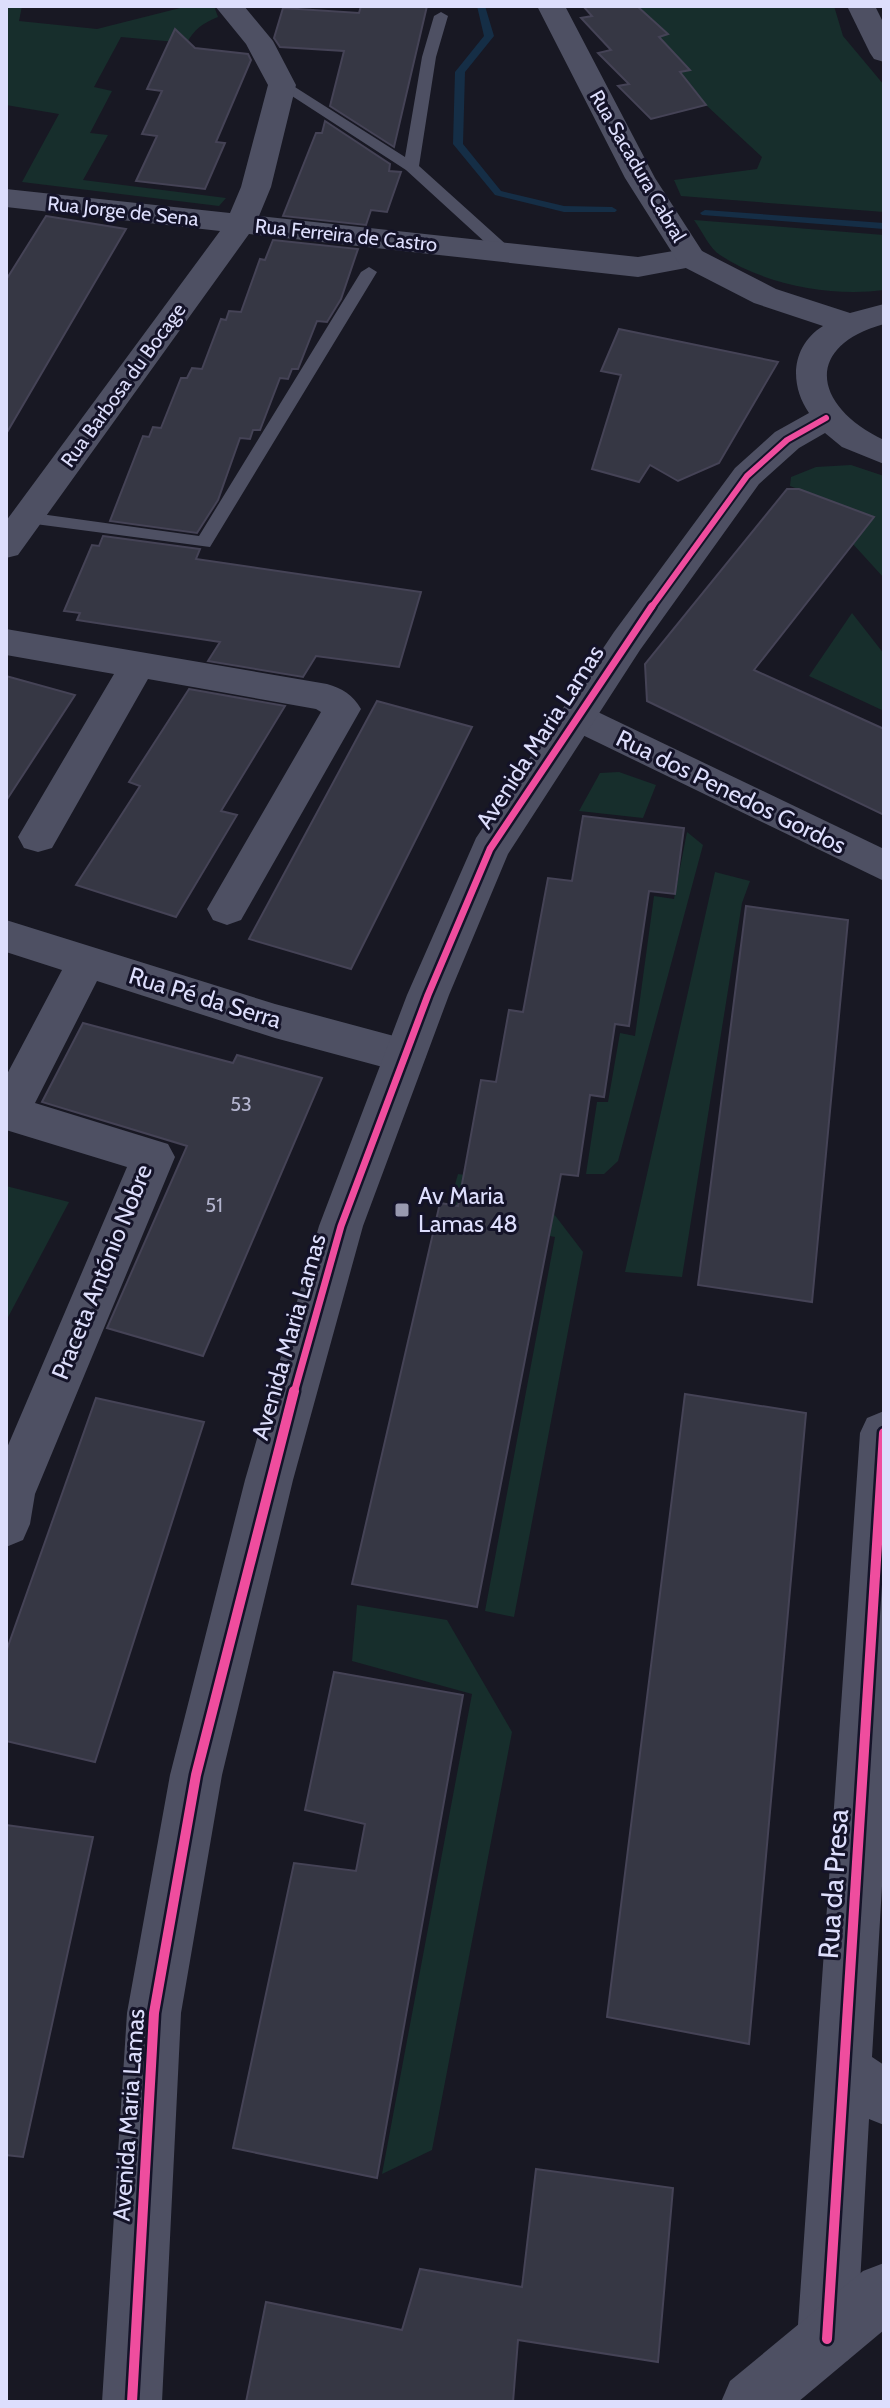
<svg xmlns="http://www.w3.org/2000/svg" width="890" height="2408" font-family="Cabin,sans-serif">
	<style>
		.green { fill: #172e2c }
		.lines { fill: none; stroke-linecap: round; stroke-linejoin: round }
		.stream { fill: #152e46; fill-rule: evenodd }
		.building { fill: #363744; stroke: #454356; stroke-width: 2 }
		.service { fill: #4e5063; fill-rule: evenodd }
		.minor { fill: #4e5063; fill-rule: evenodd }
		.tertiary { fill: #4e5063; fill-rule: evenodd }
		.cycleway-far2-casing { stroke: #141328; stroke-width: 10 }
		.cycleway-far1-casing { stroke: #141328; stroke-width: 12 }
		.cycleway-casing { stroke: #141328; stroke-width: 15 }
		.cycleway-far2 { stroke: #ef4d9e; stroke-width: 6 }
		.cycleway-far1 { stroke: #ef4d9e; stroke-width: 7 }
		.cycleway { stroke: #ef4d9e; stroke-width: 10 }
		.poi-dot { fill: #9899b0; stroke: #141328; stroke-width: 3 }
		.labels { text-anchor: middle; stroke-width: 6; stroke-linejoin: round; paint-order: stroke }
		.far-street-label { font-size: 20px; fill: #dddefc; stroke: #141328 }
		.number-label { font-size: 20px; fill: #b3b4ce }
		.street-label { font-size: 24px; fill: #dddefc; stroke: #141328 }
		.poi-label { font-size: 24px; fill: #dddefc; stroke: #141328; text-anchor: start }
		.near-street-label { font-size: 28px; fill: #dddefc; stroke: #141328 }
	</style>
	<rect width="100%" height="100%" fill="#181823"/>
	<g class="green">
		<path d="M6,6H22L19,21L97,29L188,6H214L218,17C203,23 194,29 187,43L121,37L94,87L112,91L90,133L108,135L83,180L226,198L219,206L22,182L59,114L6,105Z"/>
		<path d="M637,6H834L843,36L884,85V212L681,196L674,180L757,169L762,157L706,105L680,72L689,70L659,37L667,33Z"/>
		<path d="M694,220L884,235V290C832,297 765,285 720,255C710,249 702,231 694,220Z"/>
		<path d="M851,465L884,476V578L853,544L873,517L790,486L791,477L816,467Z"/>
		<path d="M852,613L884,654V711L809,676Z"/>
		<path d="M619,772L656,785L643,818L579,811L600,773Z"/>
		<path d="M687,832L703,845L618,1161L604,1174H586L597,1102H608L620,1033L635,1036L654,896L674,899Z"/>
		<path d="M715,872L750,881L742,903L682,1277L625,1272Z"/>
		<path d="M458,1174L531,1184L583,1252L514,1617L485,1611L555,1237L446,1216Z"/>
		<path d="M6,1186L69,1202L6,1321Z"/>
		<path d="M357,1605L447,1620L512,1732L432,2150L382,2174L472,1694L352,1661Z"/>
	</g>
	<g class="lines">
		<g class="stream">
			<path d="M477,6H485L494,36L465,72L463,144L501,191L564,206L612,207L617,210L615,212H564L495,195L453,144L455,72L484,36Z"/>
			<path d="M705,210L884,223V229L702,215L700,213Z"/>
		</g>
	</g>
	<g class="building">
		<path d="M361,6H427L394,147L330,106L344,51L280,47L274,38L283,8L359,13Z"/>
		<path d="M583,6H637L668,34L659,37L690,70L680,72L706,105L651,119L618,86L629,84L598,53L611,50L581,18L592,16Z"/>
		<path d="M175,29L195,48L248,54L251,60L216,142L225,143L205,189L136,181L157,136L142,134L162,91L147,89Z"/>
		<path d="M325,121L390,164L389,171L401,172L387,212L371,210L366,225L283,216L316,133H322Z"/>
		<path d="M46,216L126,229L6,434V280Z"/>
		<path d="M273,240L358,249L341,299L327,322L317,321L298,369H292L288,379L280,378L260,430H253L250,439L240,438L218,500L197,533L110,521L143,436L149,437L153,427L161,428L181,378H187L192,368L202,369L221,319L226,320L229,311L241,312L260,259L265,260Z"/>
		<path d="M619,329L778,362L719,463L678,481L650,465L639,482L592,469L621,375L601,371Z"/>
		<path d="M787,489H799L874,517L754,670L884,729V815L647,701L645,664Z"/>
		<path d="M103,536L200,549L196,559L421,592L399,667L316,656L303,677L208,661L220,642L77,620L80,613L64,611L92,545L99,546Z"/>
		<path d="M6,676L75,695L6,801Z"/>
		<path d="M189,689L285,706L221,811L237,815L176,917L76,885L140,786L129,782Z"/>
		<path d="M377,701L472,727L351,969L249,939Z"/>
		<path d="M583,816L684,828L675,894L649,891L629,1026L615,1024L604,1097L590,1095L578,1176L561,1174L477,1607L352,1584L440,1203L458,1206L481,1080L496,1082L509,1010L523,1012L548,878L572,881Z"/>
		<path d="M746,906L848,920L812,1302L698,1285Z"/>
		<path d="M83,1023L233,1063L237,1055L322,1078L203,1356L107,1328L187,1146L42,1102Z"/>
		<path d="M685,1394L806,1413L749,2044L607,2017Z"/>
		<path d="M96,1398L204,1422L95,1762L6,1741V1652Z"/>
		<path d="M334,1672L463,1695L377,2178L233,2148L294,1863L356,1871L365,1824L305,1810Z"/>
		<path d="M6,1825L93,1837L23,2157L6,2155Z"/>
		<path d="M536,2169L673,2188L658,2362L518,2340L513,2402H246L266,2302L402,2330L420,2269L522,2287Z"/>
	</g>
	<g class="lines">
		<g class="service">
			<path d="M441,12L448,16L436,57L419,166L511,249V255H499L406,170L275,85L287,82L405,157L422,57L434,16Z"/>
			<path d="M369,267L377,272L210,547L20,522L17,518L26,512L199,536L361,272Z"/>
		</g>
		<g class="minor">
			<path d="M215,6H244L273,41L296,85L271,187L259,216L638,257L691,248L702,251L707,258L702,265L638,277L249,234L18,555L6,558V521L220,231L6,207V189L230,213L241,187L268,85L246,44Z"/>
			<path d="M6,629L327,684C342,688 353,695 361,709L241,920L227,925L213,920L207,909L321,712L316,709L148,679L52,848L38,852L24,848L18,837L114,674L6,655Z"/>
			<path d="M579,703L884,849V881L566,727L560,717L566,707Z"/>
			<path d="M6,920L275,1004L405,1039L420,1044L426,1056L420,1068L405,1073L275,1038L97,981L35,1103L168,1144L175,1157L35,1494L30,1524L23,1540L6,1547V1450L127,1167L6,1130V1076L62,970L6,952Z"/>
			<path d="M884,1411V1852L872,2057L884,2065V2125L869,2119L857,2339L848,2360L827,2369L806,2360L797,2339L860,1433L867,1418Z"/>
		</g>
		<g class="tertiary">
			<path d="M537,6H565L655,178L702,251L776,289L850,313L884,304V324C801,347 815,408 884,440V464L842,447L825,433L799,448L759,484L640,650L508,854L449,995L363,1226L293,1480L222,1775L181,2013L162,2402H102L127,2013L170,1775L245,1480L319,1226L407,995L476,838L614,632L735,468L775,432L809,413C789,384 791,346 823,326L754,303L680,265L625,178Z"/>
			<path d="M847,6H875L884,24V62L874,59L870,53Z"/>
			<path d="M884,2263V2330L798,2402H721L730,2381L863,2271Z"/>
		</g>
		<defs>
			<path id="cycleway-far2" d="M651,608L747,476L787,440L826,418"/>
			<path id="cycleway-far1" d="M294,1393L341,1226L428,995L490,849L652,606"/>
			<g id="cycleway">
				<path d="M827,2339L884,1433"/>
				<path d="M132,2402L154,2013L196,1775L294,1391"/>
			</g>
		</defs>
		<use href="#cycleway-far2" class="cycleway-far2-casing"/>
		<use href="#cycleway-far1" class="cycleway-far1-casing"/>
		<use href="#cycleway" class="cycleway-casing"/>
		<use href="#cycleway-far2" class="cycleway-far2"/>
		<use href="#cycleway-far1" class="cycleway-far1"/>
		<use href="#cycleway" class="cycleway"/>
	</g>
	<rect class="poi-dot" x="394" y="1202" width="16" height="16" rx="4"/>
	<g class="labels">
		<g class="far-street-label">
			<text transform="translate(638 166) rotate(60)" y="7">Rua Sacadura Cabral</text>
			<text transform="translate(123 211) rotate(6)" y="7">Rua Jorge de Sena</text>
			<text transform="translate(346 235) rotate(6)" y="7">Rua Ferreira de Castro</text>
			<text transform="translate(123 385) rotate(-54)" y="7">Rua Barbosa du Bocage</text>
		</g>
		<g class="number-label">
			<text x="241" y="1111">53</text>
			<text x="214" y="1212">51</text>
		</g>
		<g class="street-label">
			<text transform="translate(540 737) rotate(-57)" y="8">Avenida Maria Lamas</text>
			<text transform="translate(731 792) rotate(26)" y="8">Rua dos Penedos Gordos</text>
			<text transform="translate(205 998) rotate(17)" y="8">Rua Pé da Serra</text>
			<text transform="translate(102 1272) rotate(-68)" y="8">Praceta António Nobre</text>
			<text transform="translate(289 1337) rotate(-74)" y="8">Avenida Maria Lamas</text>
			<text transform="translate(129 2115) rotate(-86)" y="8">Avenida Maria Lamas</text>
		</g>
		<g class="poi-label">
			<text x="418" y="1204">Av Maria<tspan x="418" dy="28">Lamas 48</tspan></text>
		</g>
		<g class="near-street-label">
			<text transform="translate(833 1884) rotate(-86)" y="10">Rua da Presa</text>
		</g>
	</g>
	<rect width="890" height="2408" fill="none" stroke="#dddefc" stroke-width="16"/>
</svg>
